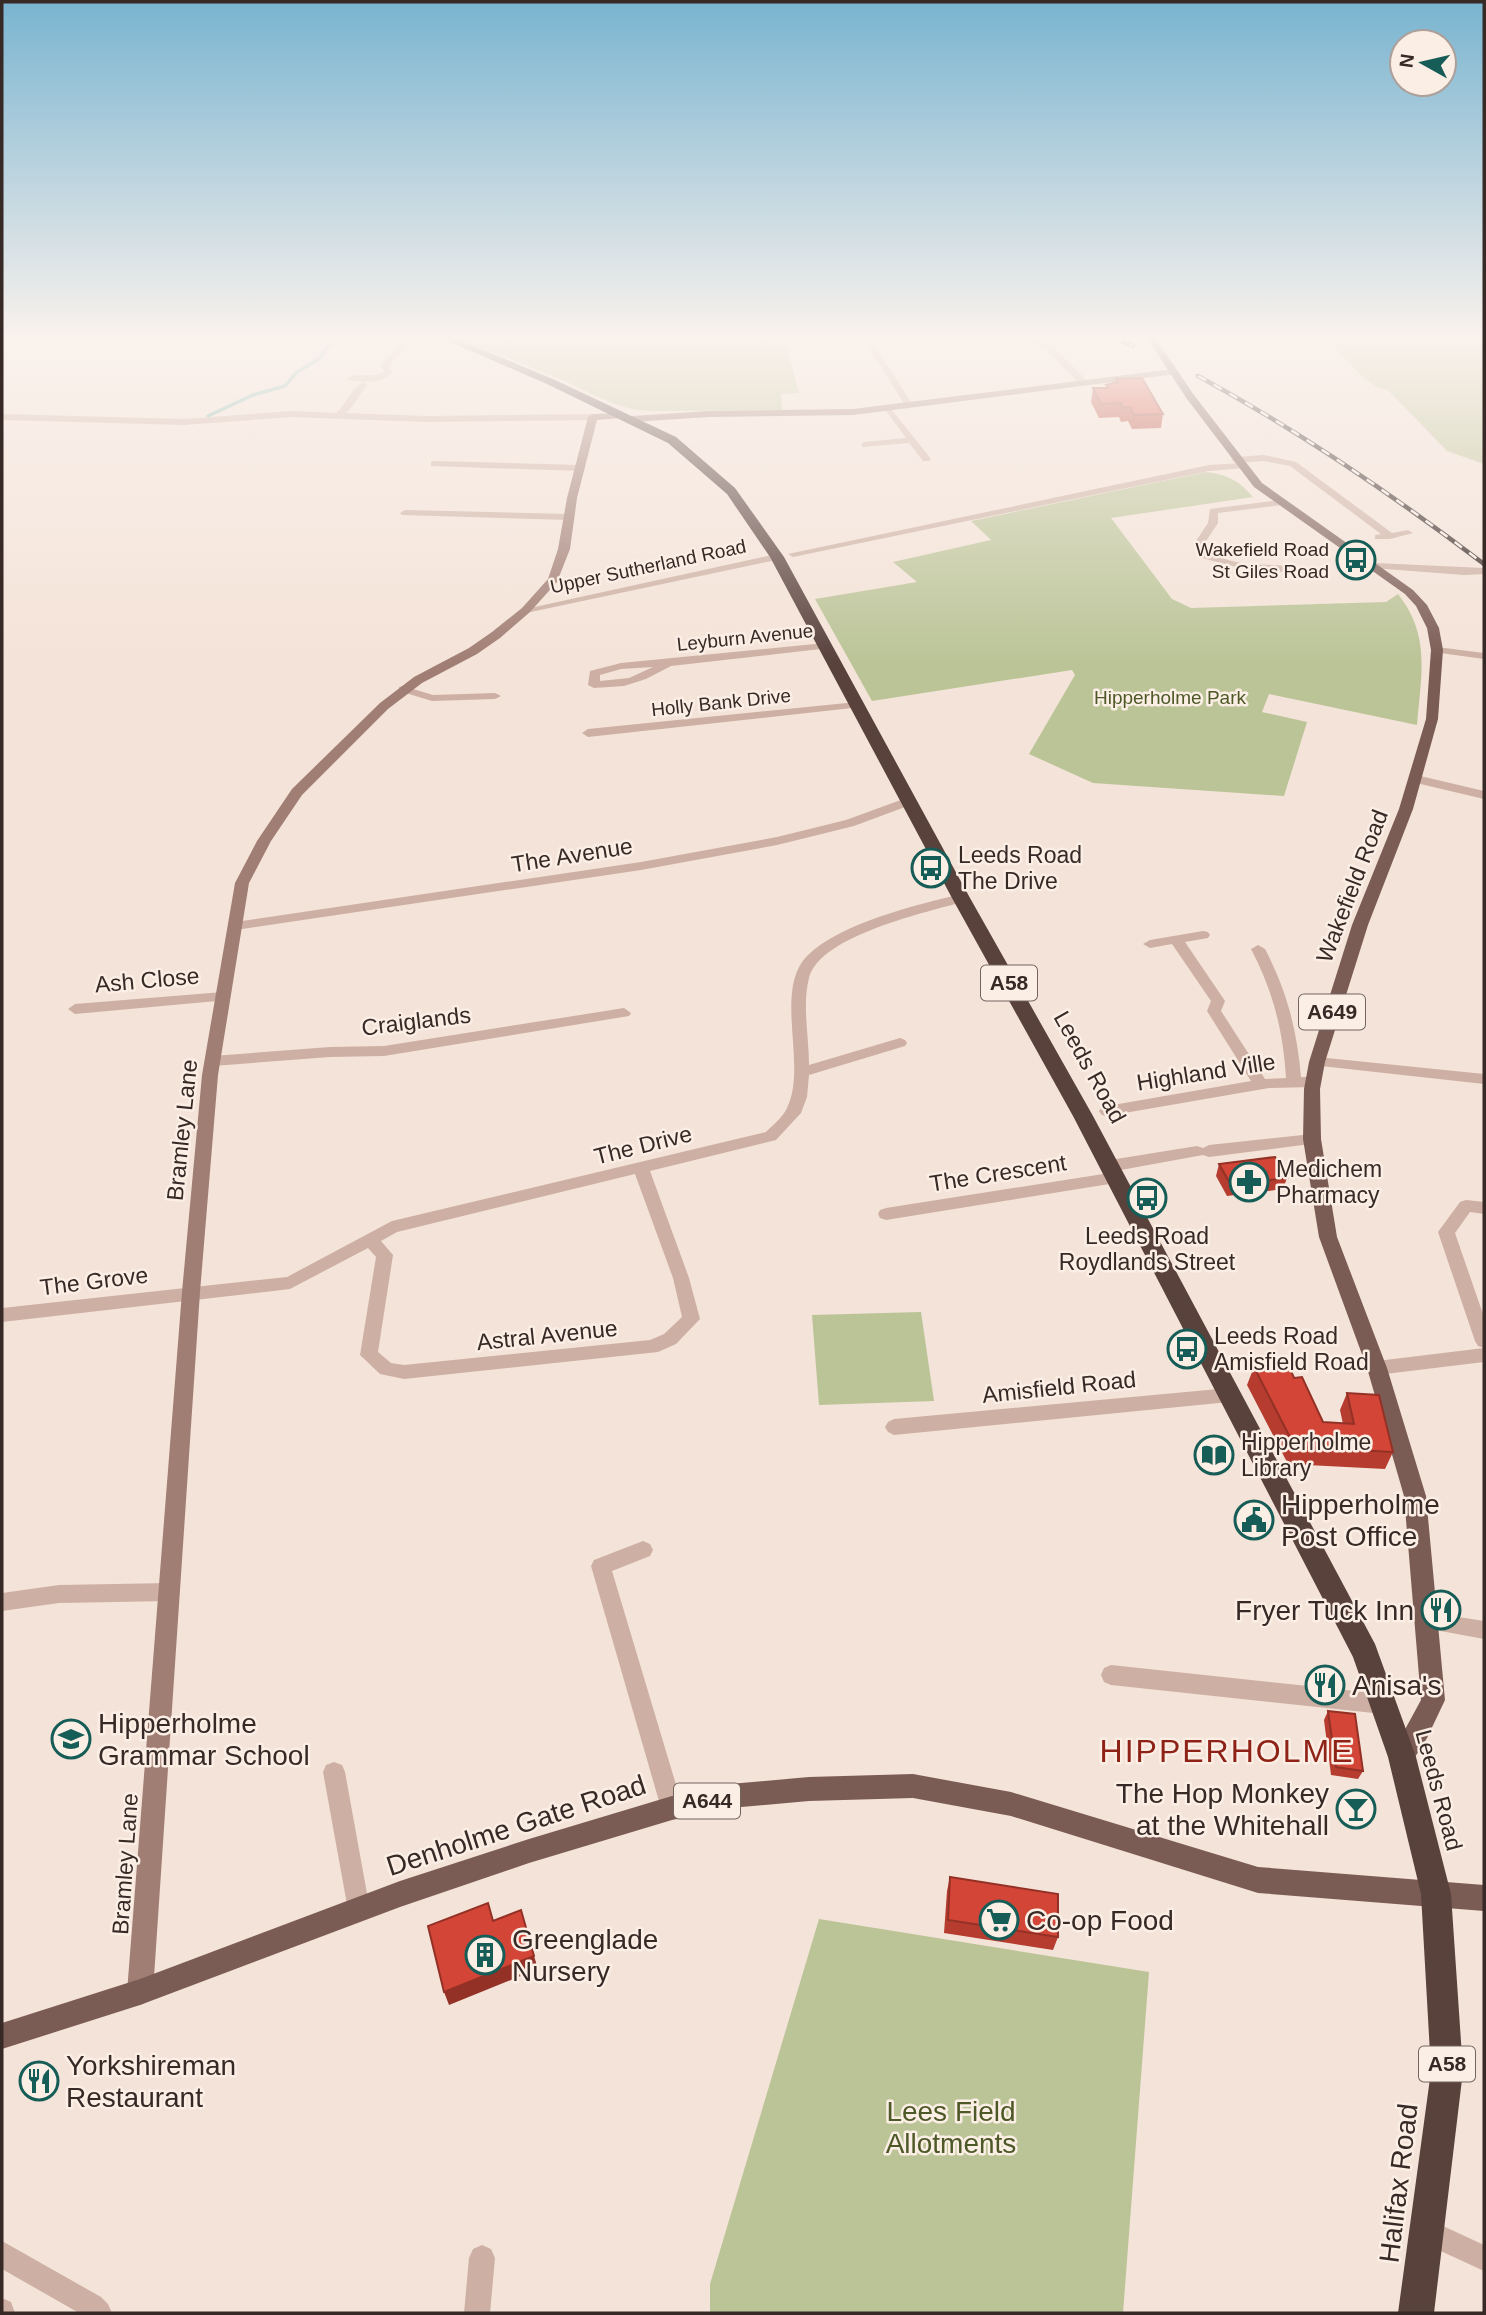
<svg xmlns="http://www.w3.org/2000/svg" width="1486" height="2315" font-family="Helvetica,sans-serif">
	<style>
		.green { fill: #bbc497 }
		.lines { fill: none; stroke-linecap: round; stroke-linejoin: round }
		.stream { stroke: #74b4ad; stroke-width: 3.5 }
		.street { fill: #cdb0a3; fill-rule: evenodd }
		.secondary { fill: #a17e74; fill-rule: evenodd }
		.primary { fill: #7b5c55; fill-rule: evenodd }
		.highway { fill: #59413c; fill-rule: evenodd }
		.rail-casing { stroke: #372926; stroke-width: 4.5 }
		.rail { stroke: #fbeee5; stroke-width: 2.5; stroke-dasharray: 9; stroke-linecap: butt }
		.wall { fill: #b53c2f }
		.shaded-wall { fill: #943126 }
		.building { fill: #d34637; stroke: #943126; stroke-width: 2 }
		.labels { text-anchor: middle; stroke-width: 5; stroke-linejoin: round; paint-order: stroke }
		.far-poi-label { font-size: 19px; fill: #372926; stroke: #fbeee5; text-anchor: end }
		.far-street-label { font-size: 19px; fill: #372926; stroke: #fbeee5 }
		.far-park-label { font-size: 19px; fill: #4d5827; stroke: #fbeee5 }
		.shield { fill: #fbeee5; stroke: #72645f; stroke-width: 2 }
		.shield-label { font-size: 21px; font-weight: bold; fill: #372926 }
		.street-label { font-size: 23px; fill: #372926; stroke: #fbeee5 }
		.poi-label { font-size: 23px; fill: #372926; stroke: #fbeee5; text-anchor: start }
		.near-poi-label { font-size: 28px; fill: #372926; stroke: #fbeee5; text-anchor: start }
		.near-street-label { font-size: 28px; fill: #372926; stroke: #fbeee5 }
		.near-park-label { font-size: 28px; fill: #4d5827; stroke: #fbeee5 }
		.near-quarter-label { font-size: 32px; letter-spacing: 2px; fill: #8e2216; stroke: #fbeee5 }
	</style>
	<rect width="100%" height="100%" fill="#f4e3d8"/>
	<g class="green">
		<path d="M456,338H805L785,340L799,393L781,394L782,410L649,411C617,410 588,391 558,378C524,364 490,352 456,338Z"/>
		<path d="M1335,338H1484V464L1447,451L1388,390C1370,390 1343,356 1330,343Z"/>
		<path d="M1206,472C1226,474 1240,481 1253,497L1111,518L1172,599L1191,608L1386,602L1398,594C1431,636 1421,675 1417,725L1269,694L1262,712L1307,722L1284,796L1093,783L1029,754L1075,675L1072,670L872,701L815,599L917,582L893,562L991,540L971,521Z"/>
		<path d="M921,1312L934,1401L819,1405L812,1315Z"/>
		<path d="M819,1919L1149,1972L1123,2313H710V2284Z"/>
	</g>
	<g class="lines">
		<path class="stream" d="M208,416L253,395L285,386L297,372L319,359L328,346L345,338"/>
		<g class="street">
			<path d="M406,338H414L389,365L392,373C380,384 364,382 348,380L347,378C358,372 372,379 384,372L381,365Z"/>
			<path d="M1028,338L1052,345L1085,379V383H1079L1046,349L1028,342Z"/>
			<path d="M864,339H870L913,405L912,407H906Z"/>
			<path d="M363,382L367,385C359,395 355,405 346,413L426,416L593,414L597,417L593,420L426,422L292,417L184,425L2,420V414L184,419L292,411L336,413C347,403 350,390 363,382Z"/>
			<path d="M888,405L931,459L929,461H923L909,443L862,447V443L865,442L906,438L884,408Z"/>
			<path d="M1264,455L1296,462L1392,533L1408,530L1413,533L1390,539H1375V535L1381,534L1290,466L1264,461L1236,463L1231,460L1236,457Z"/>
			<path d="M434,461L580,465L585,468L580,471L431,466V462Z"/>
			<path d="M1241,463L1246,466L1244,468L1209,471L793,557L788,554L1209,465Z"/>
			<path d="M1279,500L1282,501V505L1218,513V523L1204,544L1210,554C1223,558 1235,563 1249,564C1266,565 1282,564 1300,569V573L1244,569L1202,558L1194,544L1208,523L1210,509Z"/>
			<path d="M405,510L568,514L573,517L568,520L402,515L400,513Z"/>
			<path d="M777,554L782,557L781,559L526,613L521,610Z"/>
			<path d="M1376,563L1484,568V574L1464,575L1372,568V564Z"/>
			<path d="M825,643L829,644V648L671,666L646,679L624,686L594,688L588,685L590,671L621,663ZM653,667L629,678L600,681V675L621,669Z"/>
			<path d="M1437,647L1484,653V659L1433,652V648Z"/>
			<path d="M403,686L433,695L495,693L501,696L495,699L432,701L399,691V687Z"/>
			<path d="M857,702L863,705L861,707L588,737L582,733L588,729Z"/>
			<path d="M1416,775L1484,791V799L1412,782V776Z"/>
			<path d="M909,797L915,801L913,804L854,826L777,845L641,870L235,930L228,926L235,922L641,862L777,837L846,820Z"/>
			<path d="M961,894L968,898L966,901C928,912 820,935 809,978C802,1006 809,1036 809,1065L900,1038L905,1040L907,1043L905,1046L809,1075L807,1097L801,1113L776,1140L650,1171L689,1278L700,1319L676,1344L658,1352L404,1379L380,1374L360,1355L376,1257L368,1248L290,1289L2,1322V1308L287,1277L392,1221L766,1132C773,1125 783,1117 787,1108C808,1065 773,991 807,956C840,923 916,905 961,894ZM635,1174L673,1278L682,1317L664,1334L650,1340L404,1365L391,1363L378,1352L393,1255L381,1241L397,1232Z"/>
			<path d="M1203,931L1208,932L1210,935L1208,938L1185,942L1225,1001L1221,1011L1265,1079L1286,1078C1283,1030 1273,991 1251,949L1258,945L1265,949C1287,991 1297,1030 1301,1077H1313L1321,1082L1313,1087L1269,1088L1107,1116L1102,1115L1099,1111L1102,1107L1107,1106L1251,1081L1207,1011L1211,1001L1172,944L1150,948L1143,944L1150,940Z"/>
			<path d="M223,992L230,997L228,1000L75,1014L68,1009L75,1004Z"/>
			<path d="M624,1008L631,1013L629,1016L384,1056L330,1057L213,1066L206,1061L213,1056L330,1047L384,1046Z"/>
			<path d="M1317,1057L1484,1074V1084L1312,1065L1310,1062L1312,1059Z"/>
			<path d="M1312,1134L1318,1135L1320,1139L1318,1143L1209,1157L1203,1155L1110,1172L1102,1166L1110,1160L1197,1146L1203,1148L1209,1145Z"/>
			<path d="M1116,1172L1124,1178L1122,1182L886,1220L880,1218L878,1214L880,1210L886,1208Z"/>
			<path d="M1466,1200L1484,1202V1214L1470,1212L1455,1233L1484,1317V1348L1478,1346L1475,1341L1438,1232L1460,1202Z"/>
			<path d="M1484,1348V1362L1377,1375L1371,1373L1368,1368L1371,1363L1377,1361Z"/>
			<path d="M1229,1388L1235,1390L1238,1395L1235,1400L1229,1402L894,1435L888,1432L885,1427L888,1422L894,1419Z"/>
			<path d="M643,1541L650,1544L653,1550L650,1556L612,1571L683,1808L680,1816L672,1819L664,1816L661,1808L591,1566L594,1560Z"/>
			<path d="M170,1583L177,1586L180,1592L177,1598L170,1601L59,1603L2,1611V1593L59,1585Z"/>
			<path d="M1426,1612L1484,1621V1639L1419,1627L1416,1621L1419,1615Z"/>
			<path d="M1111,1665L1383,1694L1390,1697L1393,1704L1390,1711L1383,1714L1111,1685L1104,1682L1101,1675L1104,1668Z"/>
			<path d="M334,1762L342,1765L345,1772L370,1910L367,1918L359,1921L351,1918L348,1910L323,1772L326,1765Z"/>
			<path d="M1428,2219L1484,2245V2271L1419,2241L1415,2232L1419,2223Z"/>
			<path d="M2,2241L101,2297L108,2304L112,2313H79L2,2269Z"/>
			<path d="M482,2245L491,2249L495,2258L490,2313H464L469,2258L473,2249Z"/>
			<path d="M2,2298L11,2302L15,2313H2Z"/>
		</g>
		<g class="secondary">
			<path d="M1173,369L1176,370V374L853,415L709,417L632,422L627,419L632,416L709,411L853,409Z"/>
			<path d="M626,413V417L623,418L597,420L577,498L570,549L557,582L530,612L500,638L477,654L422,683L388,709L302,795L271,841L249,883L218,1075L200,1292L153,1992L149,2001L140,2005L131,2001L127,1992L182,1292L202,1075L235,883L257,841L292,789L380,703L414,677L469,648L492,632L522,608L548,579L558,549L567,498L588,417L593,414Z"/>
		</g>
		<g class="primary">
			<path d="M1147,338H1155L1194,395L1262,483L1413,590L1427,605L1439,628L1443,650L1438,719L1413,809L1368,925L1325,1062L1320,1089L1321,1139L1337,1237L1387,1368L1426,1496L1445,1700L1427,1738L1410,1765L1402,1768L1394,1765L1390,1757L1421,1700L1404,1496L1367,1368L1319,1237L1303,1139L1304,1089L1309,1062L1352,925L1399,809L1426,719L1431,650L1427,628L1416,606L1405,594L1254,487L1187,399Z"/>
			<path d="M913,1774L1011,1792L1258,1867L1484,1885V1911L1258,1893L1011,1816L913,1798L809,1801L730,1808L672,1820L529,1863L400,1907L140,2005L2,2049V2023L140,1979L400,1881L529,1839L672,1796L730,1784L809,1777Z"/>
		</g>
		<path class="highway" d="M441,338H455L555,380L676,437L735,488L784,557L970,898L1093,1116L1375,1644L1416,1757L1451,1894L1463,2071L1434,2313H1398L1431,2071L1421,1894L1388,1757L1353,1657L1073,1116L952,898L770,557L727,494L668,443L547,384Z"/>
		<defs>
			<g id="rail">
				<path d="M1114,338L1133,346"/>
				<path d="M1198,376C1299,431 1393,495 1484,564"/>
			</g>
		</defs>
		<use href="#rail" class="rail-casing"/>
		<use href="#rail" class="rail"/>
	</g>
	<g class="wall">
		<path d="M1116,379L1163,414L1161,428L1132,429L1128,421L1121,422L1119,417L1099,418L1091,402L1093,388H1106V385L1115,383Z"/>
		<path d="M1219,1164L1287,1178L1283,1189L1227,1196L1216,1176Z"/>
		<path d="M1254,1367L1294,1378L1323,1422L1343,1424L1340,1410L1347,1393L1393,1452L1385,1469L1288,1464L1247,1385Z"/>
		<path d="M1328,1711L1363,1771L1358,1779L1331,1775L1324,1720Z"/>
		<path d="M950,1877L1058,1937L1053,1950L944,1933L947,1891Z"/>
	</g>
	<path class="shaded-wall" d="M534,1956L538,1969L449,2005L444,1992Z"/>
	<g class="building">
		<path d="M1142,378L1163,414L1134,415L1130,407L1123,408L1121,403L1101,404L1093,388H1108L1106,385L1118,382L1116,379Z"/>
		<path d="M1275,1157L1287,1178L1231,1185L1219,1164Z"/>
		<path d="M1287,1362L1294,1378L1302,1377L1323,1422L1354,1424L1347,1393L1379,1395L1393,1452L1295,1447L1254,1367Z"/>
		<path d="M1328,1711L1355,1714L1363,1771L1336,1767Z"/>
		<path d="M950,1877L1058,1894V1937L948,1920Z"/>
		<path d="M488,1903L493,1921L521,1910L534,1956L444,1992L428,1926Z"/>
	</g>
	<linearGradient id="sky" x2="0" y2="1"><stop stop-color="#79b4d0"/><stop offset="0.51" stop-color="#faf2ed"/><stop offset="1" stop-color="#faf2ed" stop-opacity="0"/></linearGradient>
	<rect width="1486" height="662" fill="url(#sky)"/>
	<defs>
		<symbol id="bus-ring" viewBox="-11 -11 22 22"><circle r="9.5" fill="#fbeee5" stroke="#175d57" stroke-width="1.5"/><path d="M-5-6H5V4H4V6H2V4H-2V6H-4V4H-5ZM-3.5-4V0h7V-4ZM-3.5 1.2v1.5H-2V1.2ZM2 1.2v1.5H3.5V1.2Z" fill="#175d57"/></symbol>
		<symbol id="pharmacy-ring" viewBox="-11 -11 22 22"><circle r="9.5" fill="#fbeee5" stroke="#175d57" stroke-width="1.5"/><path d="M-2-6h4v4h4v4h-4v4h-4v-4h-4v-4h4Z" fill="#175d57"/></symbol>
		<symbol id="library-ring" viewBox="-11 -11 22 22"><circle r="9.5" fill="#fbeee5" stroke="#175d57" stroke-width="1.5"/><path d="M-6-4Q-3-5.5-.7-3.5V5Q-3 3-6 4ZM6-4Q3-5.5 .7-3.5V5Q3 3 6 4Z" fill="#175d57"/></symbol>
		<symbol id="civic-ring" viewBox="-11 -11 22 22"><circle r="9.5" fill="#fbeee5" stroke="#175d57" stroke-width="1.5"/><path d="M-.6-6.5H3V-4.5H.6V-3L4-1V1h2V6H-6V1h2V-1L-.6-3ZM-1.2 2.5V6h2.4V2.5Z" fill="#175d57"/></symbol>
		<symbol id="restaurant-ring" viewBox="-11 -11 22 22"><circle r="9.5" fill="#fbeee5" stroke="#175d57" stroke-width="1.5"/><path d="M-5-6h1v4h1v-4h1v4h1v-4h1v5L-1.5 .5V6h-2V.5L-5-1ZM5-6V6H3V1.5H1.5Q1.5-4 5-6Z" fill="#175d57"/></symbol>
		<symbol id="school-ring" viewBox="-11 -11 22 22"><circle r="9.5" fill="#fbeee5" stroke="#175d57" stroke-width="1.5"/><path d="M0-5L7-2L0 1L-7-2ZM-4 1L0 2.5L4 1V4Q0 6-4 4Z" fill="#175d57"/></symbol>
		<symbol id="bar-ring" viewBox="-11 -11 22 22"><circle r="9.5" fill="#fbeee5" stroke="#175d57" stroke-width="1.5"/><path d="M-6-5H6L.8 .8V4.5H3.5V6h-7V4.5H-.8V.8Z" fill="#175d57"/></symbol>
		<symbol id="supermarket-ring" viewBox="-11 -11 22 22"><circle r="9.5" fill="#fbeee5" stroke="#175d57" stroke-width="1.5"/><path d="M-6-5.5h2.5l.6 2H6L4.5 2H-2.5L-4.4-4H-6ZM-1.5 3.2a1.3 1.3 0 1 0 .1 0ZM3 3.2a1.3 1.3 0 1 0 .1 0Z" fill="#175d57"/></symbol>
		<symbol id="building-ring" viewBox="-11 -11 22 22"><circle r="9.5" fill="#fbeee5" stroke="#175d57" stroke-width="1.5"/><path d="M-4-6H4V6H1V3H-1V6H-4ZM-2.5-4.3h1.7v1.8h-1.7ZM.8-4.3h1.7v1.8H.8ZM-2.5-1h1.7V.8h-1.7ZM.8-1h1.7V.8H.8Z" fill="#175d57"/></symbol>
	</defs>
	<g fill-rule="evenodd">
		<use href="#bus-ring" x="1334" y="538" width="44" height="44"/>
		<use href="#bus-ring" x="909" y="846" width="44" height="44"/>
		<use href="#pharmacy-ring" x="1227" y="1160" width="44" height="44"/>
		<use href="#bus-ring" x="1125" y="1176" width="44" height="44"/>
		<use href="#bus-ring" x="1165" y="1327" width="44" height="44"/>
		<use href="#library-ring" x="1192" y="1433" width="44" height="44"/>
		<use href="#civic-ring" x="1232" y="1498" width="44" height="44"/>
		<use href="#restaurant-ring" x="1419" y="1588" width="44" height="44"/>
		<use href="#restaurant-ring" x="1303" y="1663" width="44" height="44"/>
		<use href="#school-ring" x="49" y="1717" width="44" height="44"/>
		<use href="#bar-ring" x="1334" y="1787" width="44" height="44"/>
		<use href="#supermarket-ring" x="977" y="1898" width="44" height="44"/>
		<use href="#building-ring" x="463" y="1933" width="44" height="44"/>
		<use href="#restaurant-ring" x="17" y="2059" width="44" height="44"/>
	</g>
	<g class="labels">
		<g class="far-poi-label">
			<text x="1329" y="556">Wakefield Road<tspan x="1329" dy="22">St Giles Road</tspan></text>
		</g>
		<g class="far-street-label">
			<text transform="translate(648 566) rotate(-12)" y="7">Upper Sutherland Road</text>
			<text transform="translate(745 637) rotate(-6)" y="7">Leyburn Avenue</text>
			<text transform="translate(721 702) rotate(-6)" y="7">Holly Bank Drive</text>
		</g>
		<g class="far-park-label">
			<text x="1170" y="704">Hipperholme Park</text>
		</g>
		<g class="shield">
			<rect x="981" y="965.5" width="56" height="35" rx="5"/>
			<rect x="1299" y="994.5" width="66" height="35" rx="5"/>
			<rect x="674" y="1783.5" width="66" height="35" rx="5"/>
			<rect x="1419" y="2046.5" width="56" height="35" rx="5"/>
		</g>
		<g class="shield-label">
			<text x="1009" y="990">A58</text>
			<text x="1332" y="1019">A649</text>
			<text x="707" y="1808">A644</text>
			<text x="1447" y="2071">A58</text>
		</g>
		<g class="street-label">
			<text transform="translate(572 855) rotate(-9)" y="8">The Avenue</text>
			<text transform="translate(1352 886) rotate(-69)" y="8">Wakefield Road</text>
			<text transform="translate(147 980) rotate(-5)" y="8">Ash Close</text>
			<text transform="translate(416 1021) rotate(-7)" y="8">Craiglands</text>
			<text transform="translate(1090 1067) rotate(61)" y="8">Leeds Road</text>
			<text transform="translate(1206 1072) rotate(-9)" y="8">Highland Ville</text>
			<text transform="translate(182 1130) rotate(-84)" y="8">Bramley Lane</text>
			<text transform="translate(643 1145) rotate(-14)" y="8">The Drive</text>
			<text transform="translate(998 1173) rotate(-9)" y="8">The Crescent</text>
			<text transform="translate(94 1281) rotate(-7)" y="8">The Grove</text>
			<text transform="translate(547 1335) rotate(-6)" y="8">Astral Avenue</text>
			<text transform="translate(1059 1387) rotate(-6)" y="8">Amisfield Road</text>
			<text transform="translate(1439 1790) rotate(75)" y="8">Leeds Road</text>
			<text transform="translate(125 1864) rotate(-86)" y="8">Bramley Lane</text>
		</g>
		<g class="poi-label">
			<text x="958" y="863">Leeds Road<tspan x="958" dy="26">The Drive</tspan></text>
			<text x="1276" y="1177">Medichem<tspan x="1276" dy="26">Pharmacy</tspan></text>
			<text x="1147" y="1244" text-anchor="middle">Leeds Road<tspan x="1147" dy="26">Roydlands Street</tspan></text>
			<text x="1214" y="1344">Leeds Road<tspan x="1214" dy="26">Amisfield Road</tspan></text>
			<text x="1241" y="1450">Hipperholme<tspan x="1241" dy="26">Library</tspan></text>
		</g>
		<g class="near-poi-label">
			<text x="1281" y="1514">Hipperholme<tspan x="1281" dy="32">Post Office</tspan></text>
			<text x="1414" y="1620" text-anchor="end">Fryer Tuck Inn</text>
			<text x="1352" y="1695">Anisa's</text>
			<text x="98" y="1733">Hipperholme<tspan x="98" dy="32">Grammar School</tspan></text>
			<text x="1329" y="1803" text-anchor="end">The Hop Monkey<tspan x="1329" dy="32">at the Whitehall</tspan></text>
			<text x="1026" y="1930">Co-op Food</text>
			<text x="512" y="1949">Greenglade<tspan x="512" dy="32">Nursery</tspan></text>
			<text x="66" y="2075">Yorkshireman<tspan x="66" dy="32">Restaurant</tspan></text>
		</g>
		<g class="near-street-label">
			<text transform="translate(516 1825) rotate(-18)" y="10">Denholme Gate Road</text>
			<text transform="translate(1398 2183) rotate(-83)" y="10">Halifax Road</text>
		</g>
		<g class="near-park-label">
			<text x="951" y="2121">Lees Field<tspan x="951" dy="32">Allotments</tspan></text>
		</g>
		<g class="near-quarter-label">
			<text x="1227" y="1762">HIPPERHOLME</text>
		</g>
	</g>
	<rect width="1486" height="2315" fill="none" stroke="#372926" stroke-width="7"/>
	<g transform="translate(1423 63) rotate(278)"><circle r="33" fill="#fbeee5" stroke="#ad9f99" stroke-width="2"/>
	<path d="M0-5L12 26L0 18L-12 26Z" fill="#175d57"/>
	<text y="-10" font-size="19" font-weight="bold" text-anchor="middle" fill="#372926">N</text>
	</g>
</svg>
